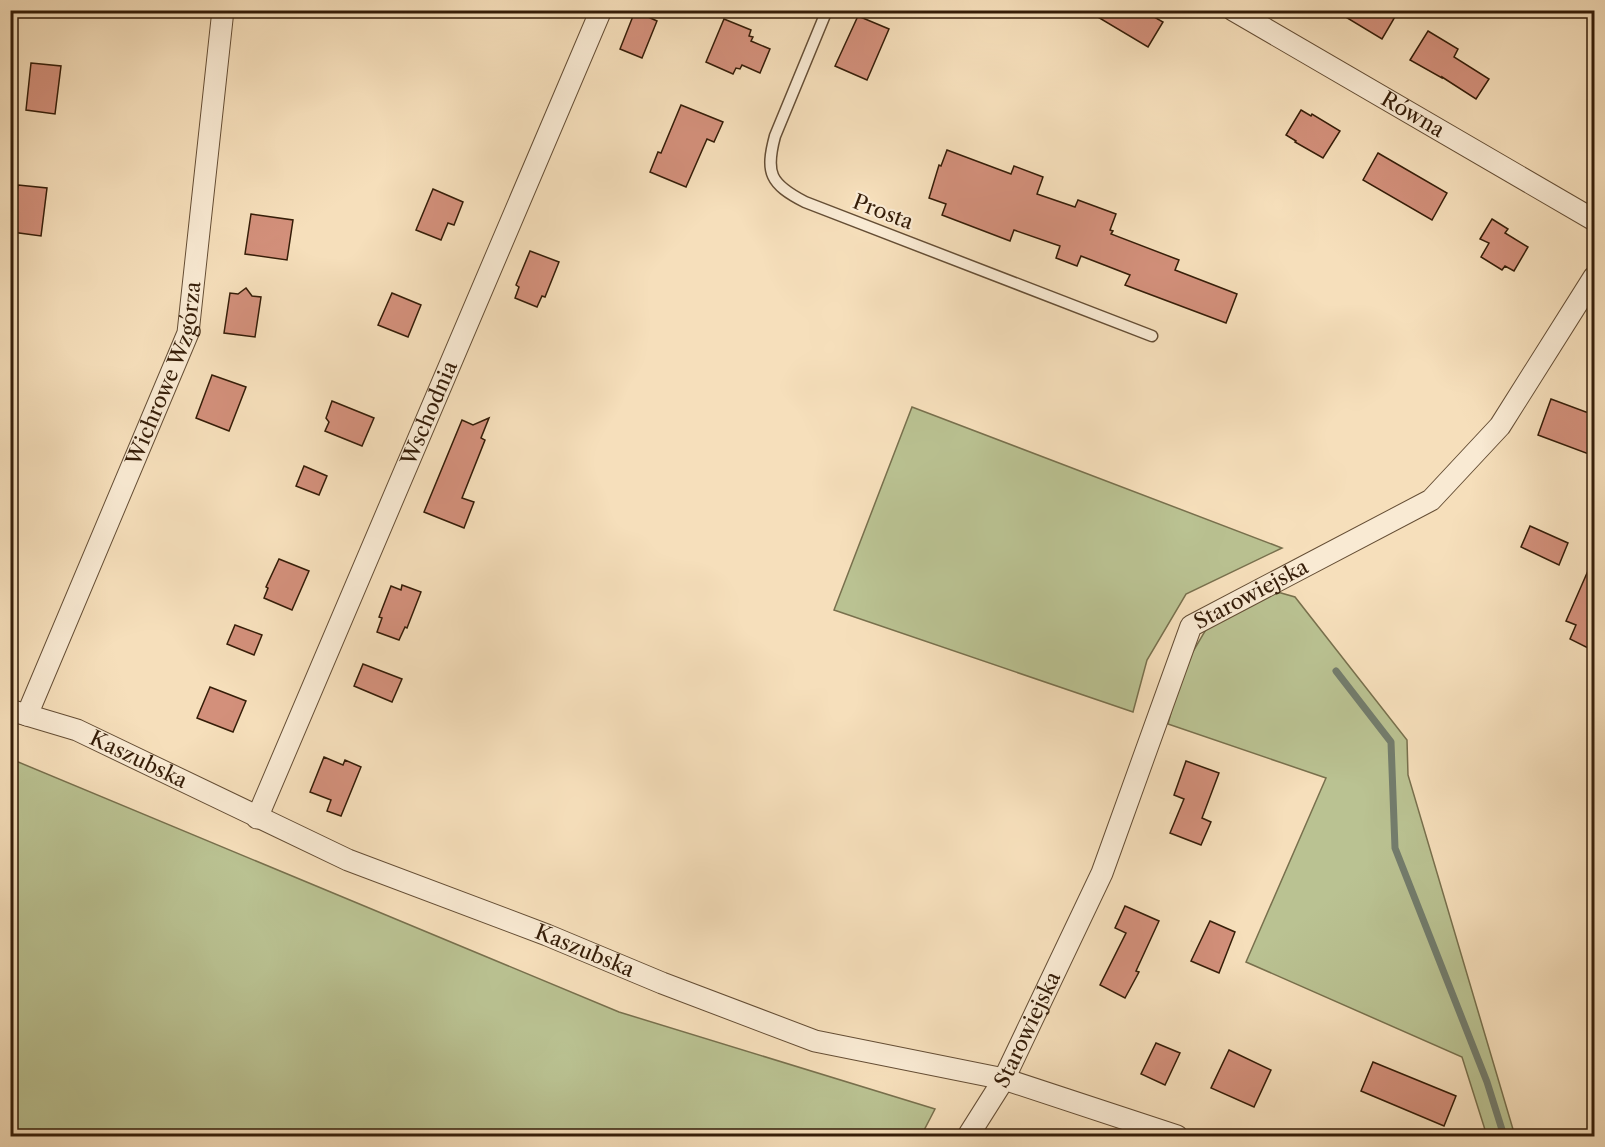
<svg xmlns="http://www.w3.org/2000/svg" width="1605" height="1147" font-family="'Libre Caslon Text',serif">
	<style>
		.green { fill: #bac292; stroke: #78704d; stroke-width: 1.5 }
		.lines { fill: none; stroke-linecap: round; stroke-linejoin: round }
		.stream { stroke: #737d6d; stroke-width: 7 }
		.building { fill: #d3907b; stroke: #351d08; stroke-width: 1.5 }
		.service-casing { stroke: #654e35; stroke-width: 13 }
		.minor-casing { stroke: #654e35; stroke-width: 23 }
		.service { stroke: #f9ead3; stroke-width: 10 }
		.minor { stroke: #f9ead3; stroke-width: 21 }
		.labels { text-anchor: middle; stroke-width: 4.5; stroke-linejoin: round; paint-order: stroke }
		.street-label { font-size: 21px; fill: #351d08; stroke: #f9ead3 }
	</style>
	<rect width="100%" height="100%" fill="#f6dfbb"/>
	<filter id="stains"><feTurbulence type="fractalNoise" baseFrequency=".00333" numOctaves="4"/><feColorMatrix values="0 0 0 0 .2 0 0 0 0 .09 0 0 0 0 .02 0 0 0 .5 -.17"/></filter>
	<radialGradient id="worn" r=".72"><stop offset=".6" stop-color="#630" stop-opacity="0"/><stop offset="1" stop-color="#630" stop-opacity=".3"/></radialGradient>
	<g class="green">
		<path d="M912,407L1282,548L1186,594L1147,660L1133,712L834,610Z"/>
		<path d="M1274,591L1295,597L1407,740L1408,775L1515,1136H1487L1462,1057L1246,962L1326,778L1168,724L1182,670L1208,626Z"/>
		<path d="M11,759L619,1012L935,1109L921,1136H11Z"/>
	</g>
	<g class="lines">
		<path class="stream" d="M1336,671L1391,742L1395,848L1487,1082L1504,1136"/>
	</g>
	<g class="building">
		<path d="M1086,10H1142L1163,22L1148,47Z"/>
		<path d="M1334,10H1399L1382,39Z"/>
		<path d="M635,11L657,21L642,58L620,49Z"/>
		<path d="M858,16L889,29L867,80L835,66Z"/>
		<path d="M724,19L751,30L749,36L753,37L751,41L770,49L760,73L742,65L740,69L736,68L733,74L706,62Z"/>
		<path d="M1428,31L1458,49L1454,57L1489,79L1476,99L1442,77V78L1410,60Z"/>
		<path d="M31,63L61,66L55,114L26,110Z"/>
		<path d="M681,105L723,122L714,142L707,139L686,187L650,172L658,152L661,153Z"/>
		<path d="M1301,110L1311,116L1312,114L1340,131L1323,158L1295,142L1296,141L1286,135Z"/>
		<path d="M947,150L1011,174L1014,166L1043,177L1037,194L1075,207L1078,200L1116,214L1110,230L1113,231L1111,234L1179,260L1175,270L1237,294L1226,323L1125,285L1130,275L1081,256L1077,266L1056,258L1060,246L1014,230L1010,241L942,215L946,204L929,198L939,165L941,166Z"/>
		<path d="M1378,153L1447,193L1432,220L1363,180Z"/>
		<path d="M18,185L47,188L41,236L12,232Z"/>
		<path d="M433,189L463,202L454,225L448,223L441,240L416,230Z"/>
		<path d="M251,214L293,220L287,260L245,254Z"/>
		<path d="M1492,219L1508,229L1505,233L1528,247L1514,271L1505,266L1502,270L1481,257L1489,243L1480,239Z"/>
		<path d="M530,251L559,262L545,297L542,296L537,307L515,298L519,287L516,285Z"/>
		<path d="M246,288L252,296L261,297L255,337L224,333L230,293L238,294Z"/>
		<path d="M392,293L421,305L408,337L378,325Z"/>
		<path d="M212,375L246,387L229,431L196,418Z"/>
		<path d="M1551,399L1594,415V456L1538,435Z"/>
		<path d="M332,401L374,418L362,446L325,431L329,422L326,418Z"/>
		<path d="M489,418L481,438L485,440L462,498L474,502L464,528L424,512L462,420L473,425Z"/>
		<path d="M304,466L327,476L319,495L296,486Z"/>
		<path d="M1530,526L1568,543L1559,565L1521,547Z"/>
		<path d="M1594,557V651L1570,639L1576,625L1566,621Z"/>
		<path d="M279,559L309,571L292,610L264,598L268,588L266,587Z"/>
		<path d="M402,585L421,592L407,628L405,627L399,640L377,632L382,618L379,617L391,586L401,590Z"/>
		<path d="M235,625L262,635L254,655L227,644Z"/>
		<path d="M363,664L402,679L392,702L354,686Z"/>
		<path d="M210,687L246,701L233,732L197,718Z"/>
		<path d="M324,757L343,765L345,760L361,767L341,816L327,811L331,800L310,792Z"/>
		<path d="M1186,761L1219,773L1202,818L1211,822L1201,845L1170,833L1184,799L1174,795Z"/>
		<path d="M1125,906L1159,921L1136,971L1139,972L1125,998L1100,985L1126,933L1115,928Z"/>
		<path d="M1210,921L1235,932L1219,973L1191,961Z"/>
		<path d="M1156,1043L1180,1053L1165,1085L1141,1074Z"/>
		<path d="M1229,1050L1271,1070L1254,1107L1211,1088Z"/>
		<path d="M1373,1062L1456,1096L1444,1126L1361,1091Z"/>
	</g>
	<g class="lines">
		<defs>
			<path id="service" d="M827,10L775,136C765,173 770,184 805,202L1152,336"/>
			<g id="minor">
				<path id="s1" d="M1233,10L1594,220"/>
				<path id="s2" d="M10,710L77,730L348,860L547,935L662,983L815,1041L1004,1079L1177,1136"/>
				<path id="s3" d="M27,715L188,333L223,10"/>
				<path id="s4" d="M257,818L601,10"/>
				<path id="s5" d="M968,1136L1004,1079L1102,873L1191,626L1431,500L1500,426L1594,277"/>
			</g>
		</defs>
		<use href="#service" class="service-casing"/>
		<use href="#minor" class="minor-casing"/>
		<use href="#service" class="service"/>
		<use href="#minor" class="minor"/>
	</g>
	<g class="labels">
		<g class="street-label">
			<text dy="7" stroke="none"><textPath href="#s1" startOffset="208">Równa</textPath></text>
			<text transform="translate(883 212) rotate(21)" y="7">Prosta</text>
			<text dy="7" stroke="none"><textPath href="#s3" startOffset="369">Wichrowe Wzgórza</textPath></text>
			<text dy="7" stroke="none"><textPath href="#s4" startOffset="440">Wschodnia</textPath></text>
			<text dy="7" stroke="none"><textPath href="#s5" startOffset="626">Starowiejska</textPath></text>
			<text dy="7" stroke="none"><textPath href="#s2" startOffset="138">Kaszubska</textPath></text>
			<text dy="7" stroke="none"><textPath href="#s2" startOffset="624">Kaszubska</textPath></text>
			<text dy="7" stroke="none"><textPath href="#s5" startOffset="122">Starowiejska</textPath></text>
		</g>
	</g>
	<rect width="1605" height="1147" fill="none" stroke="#f6dfbb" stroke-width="36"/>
	<rect x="12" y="12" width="1581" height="1123" fill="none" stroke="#351d08" stroke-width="3"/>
	<rect x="18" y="18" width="1569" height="1111" fill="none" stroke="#351d08" stroke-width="1.5"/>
	<rect width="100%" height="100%" filter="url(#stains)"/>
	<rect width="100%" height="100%" fill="url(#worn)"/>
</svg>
